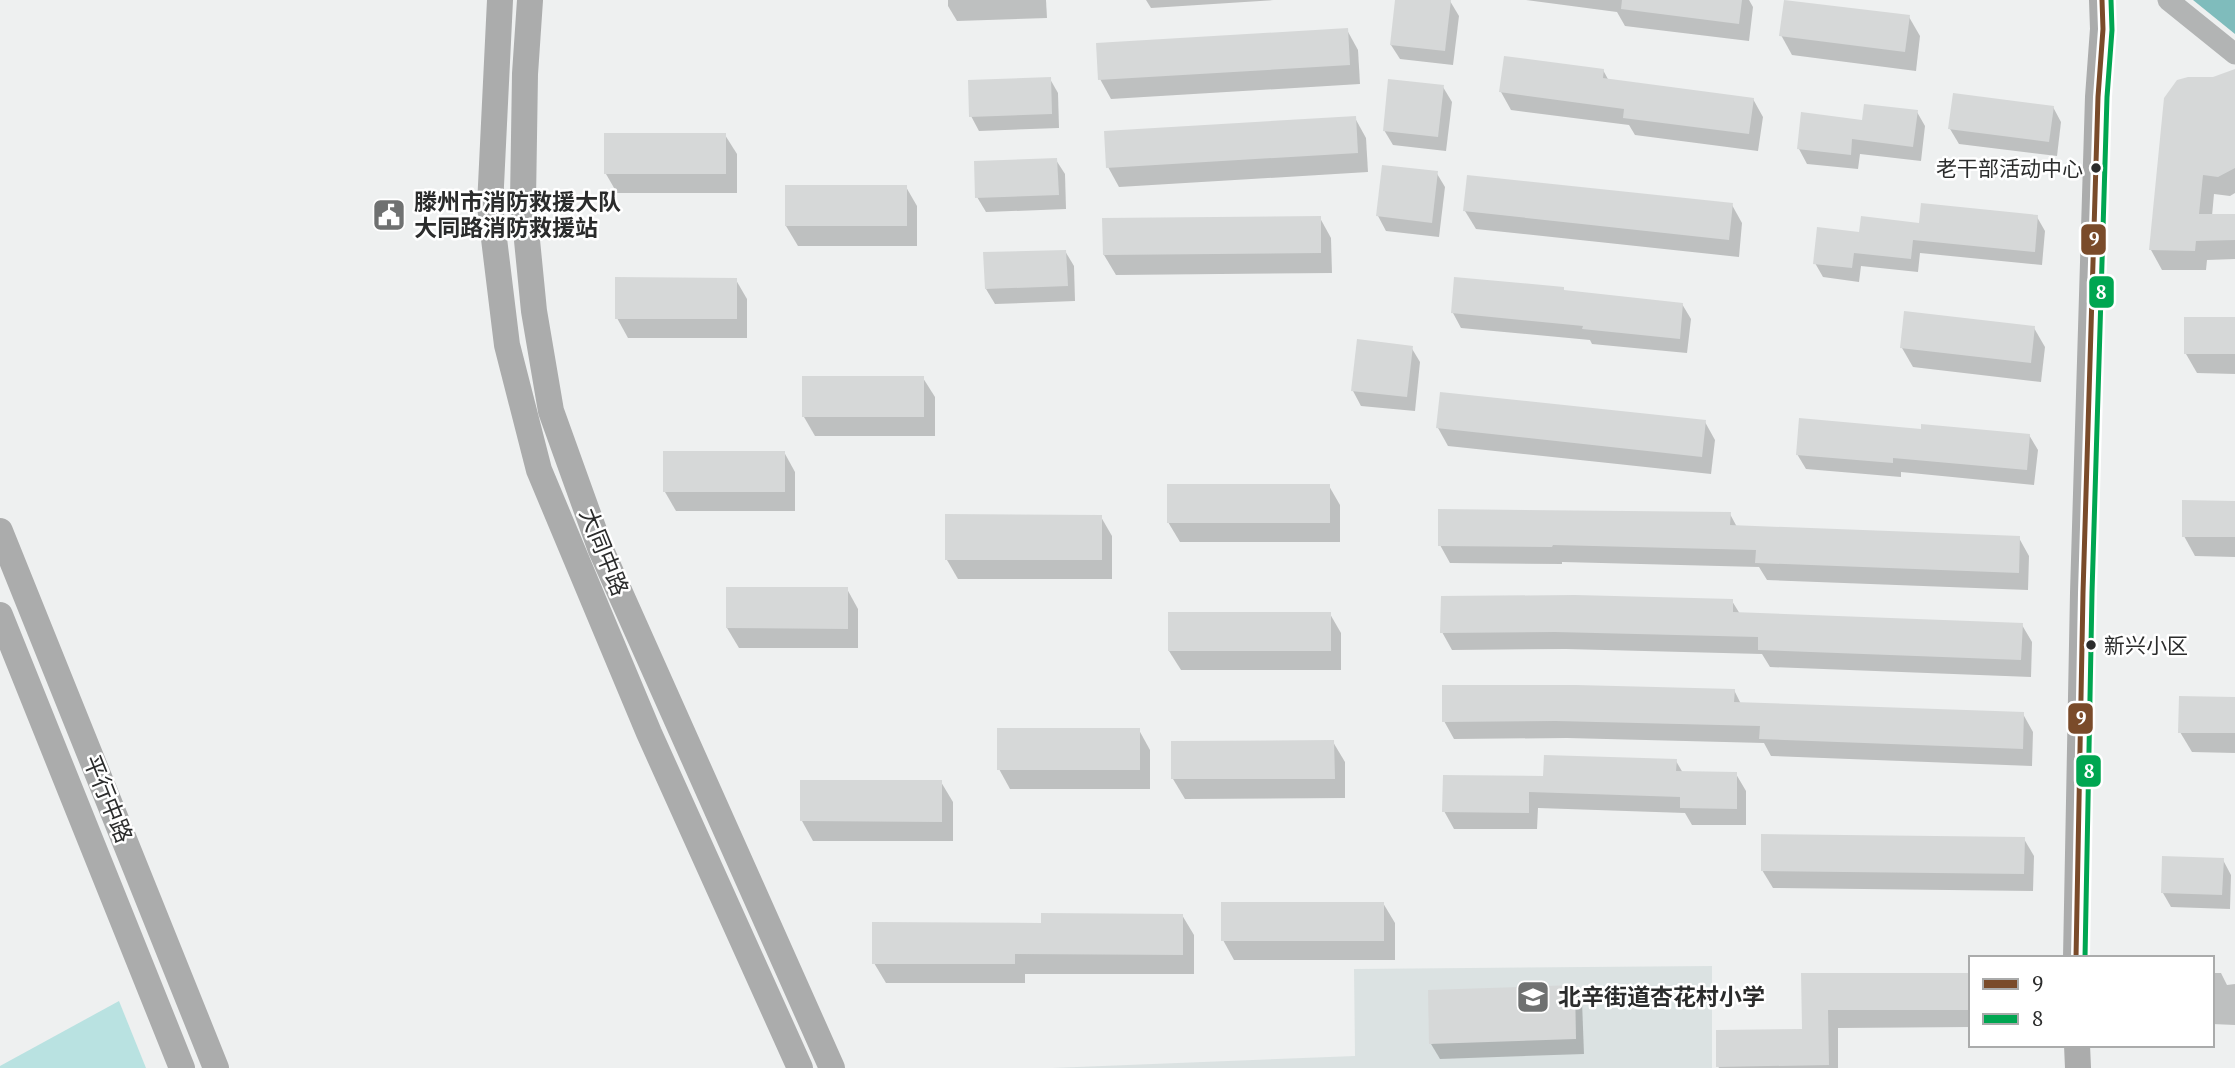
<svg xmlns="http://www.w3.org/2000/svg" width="2235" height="1068" font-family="'PT Serif','Noto Sans SC',serif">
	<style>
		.built { fill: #dbe2e2 }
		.green { fill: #b9e2e1 }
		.water { fill: #7fbcbc }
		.shadow { fill: #0003 }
		.building { fill: #d6d8d8 }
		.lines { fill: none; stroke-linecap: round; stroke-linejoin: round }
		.minor { stroke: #b2b4b4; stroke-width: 21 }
		.major { stroke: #abacac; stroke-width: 26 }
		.bus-1-casing { stroke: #fff; stroke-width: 10 }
		.bus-2-casing { stroke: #fff; stroke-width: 10 }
		.bus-1 { stroke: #7a4b2a; stroke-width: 5 }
		.bus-2 { stroke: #00a651; stroke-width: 5 }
		.bus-dot { fill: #2b2c2c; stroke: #fff; stroke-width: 2.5 }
		.labels { text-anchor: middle; stroke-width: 5; stroke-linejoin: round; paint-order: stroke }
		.bus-label { font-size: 21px; fill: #2b2c2c; stroke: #fff; text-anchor: end }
		.poi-label { font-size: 23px; font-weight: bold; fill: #2b2c2c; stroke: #fff; text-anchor: start }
		.street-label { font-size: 23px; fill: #2b2c2c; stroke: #fff }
		.line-badge { stroke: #fff; stroke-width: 2.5 }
		.badge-label { font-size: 19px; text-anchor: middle; font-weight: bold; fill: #fff }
	</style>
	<rect width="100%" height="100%" fill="#eef0f0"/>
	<path class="built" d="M1712,966V1068H1052L1355,1056L1354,969Z"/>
	<path class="green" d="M119,1001L146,1068H0V1066Z"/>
	<path class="water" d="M2193,0H2235V34Z"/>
	<g class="shadow">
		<path d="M948,0H1046L1047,18L957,21L948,6Z"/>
		<path d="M1146,0H1274L1151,8Z"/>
		<path d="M1396,0L1450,1L1459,16L1453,65L1400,59L1391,45Z"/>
		<path d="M1526,0H1749L1753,7L1749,41L1625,26L1617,12Z"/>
		<path d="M1909,17L1920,36L1916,71L1792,55L1781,35Z"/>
		<path d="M1347,30L1358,50L1360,84L1111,99L1100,79Z"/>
		<path d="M1603,70L1609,81L1753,99L1763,117L1758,151L1635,135L1629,125L1511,110L1501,92Z"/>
		<path d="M2235,78V193L2230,196L2214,194L2212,216L2235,215V259L2207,260L2206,270H2162L2151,250L2166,99Z"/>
		<path d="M1050,79L1058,93L1059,128L979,131L971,116Z"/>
		<path d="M1443,87L1452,102L1446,151L1393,145L1384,130Z"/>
		<path d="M2053,107L2061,122L2057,156L1959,144L1950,129Z"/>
		<path d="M1917,112L1925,126L1921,161L1860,154L1858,169L1807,164L1799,149L1864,122Z"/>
		<path d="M1355,118L1366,138L1368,172L1119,187L1108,167Z"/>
		<path d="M725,135L737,154V193H617L606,174Z"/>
		<path d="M1056,160L1065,174L1066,209L986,212L977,197Z"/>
		<path d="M1436,172L1445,187L1439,237L1386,231L1378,216Z"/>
		<path d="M906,187L917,206V246H798L786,226Z"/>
		<path d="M1732,205L1742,223L1739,257L1476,229L1465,211Z"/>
		<path d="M2037,217L2045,231L2042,265L1920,253L1918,272L1861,266L1859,282L1823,277L1815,263L1861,234L1920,225Z"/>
		<path d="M1320,218L1331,238L1332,273L1116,275L1104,255Z"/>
		<path d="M1065,251L1074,266L1075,301L995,304L986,289Z"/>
		<path d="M736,280L747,299V338H628L617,318Z"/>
		<path d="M1563,289L1565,292L1682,304L1691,319L1687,353L1592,344L1590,340L1461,328L1453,313Z"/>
		<path d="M2235,319V374L2197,373L2186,354Z"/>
		<path d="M2034,328L2045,347L2041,382L1913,367L1902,348Z"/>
		<path d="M1411,347L1420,362L1415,411L1361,406L1353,391Z"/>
		<path d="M923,378L935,397V436H815L804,417Z"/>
		<path d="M1705,422L1715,440L1711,474L1448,446L1438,428Z"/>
		<path d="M1922,431L2029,435L2038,450L2034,485L1901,472V477L1806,469L1797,454Z"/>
		<path d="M784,452L795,472V511H676L665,492Z"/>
		<path d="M1329,486L1340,505V542H1180L1168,522Z"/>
		<path d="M2235,502V557L2195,556L2184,536Z"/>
		<path d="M1730,514L1737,527L2019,538L2029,556L2028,590L1767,580L1759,567L1562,562V564L1450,563L1440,545Z"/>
		<path d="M1101,517L1112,536V579H958L947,560Z"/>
		<path d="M847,589L858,609V648H739L727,628Z"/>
		<path d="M1732,601L1740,614L2022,625L2032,642L2031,677L1770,667L1762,654L1566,649L1452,650L1442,632Z"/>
		<path d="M1330,614L1341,633V670H1181L1169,651Z"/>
		<path d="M1734,690L1741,704L2023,714L2033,732L2032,766L1771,756L1764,743L1567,738L1454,739L1444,721Z"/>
		<path d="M2235,698V753L2192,752L2180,732Z"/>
		<path d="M1139,730L1150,750V789H1010L999,769Z"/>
		<path d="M1333,742L1345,762V798L1185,799L1173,779Z"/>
		<path d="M1676,761L1683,773L1736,774L1746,791V825H1692L1685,813L1538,808L1537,829H1454L1444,811L1545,778Z"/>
		<path d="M941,782L953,802V841H813L802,821Z"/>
		<path d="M2024,839L2034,856L2033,891L1773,888L1762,870Z"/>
		<path d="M2223,860L2231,875L2230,909L2171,907L2163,893Z"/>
		<path d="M1383,903L1395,923V960H1234L1223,940Z"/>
		<path d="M1182,915L1194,935V974H1025V983H886L874,963L1043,924Z"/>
		<path d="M2212,973H2221L2227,985L2235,984V1025L2212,1024Z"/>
		<path d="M1803,975H1971V1027L1838,1028V1068H1719L1718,1066L1804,1031Z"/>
		<path d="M1574,987L1582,1001L1584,1054L1440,1059L1431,1044Z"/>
	</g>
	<g class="building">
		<path d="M1395,0H1451L1445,51L1390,45Z"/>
		<path d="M1622,0H1742L1739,24L1621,9Z"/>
		<path d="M1784,0L1910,15L1905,52L1779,36Z"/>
		<path d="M1348,28L1350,65L1098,80L1096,43Z"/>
		<path d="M1504,56L1604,69L1603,78L1754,98L1749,134L1623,118L1624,109L1499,92Z"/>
		<path d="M2235,69V168L2218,177L2203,175L2199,214H2235V240L2196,241L2195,251L2149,250L2164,98L2177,80L2188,77H2213Z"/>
		<path d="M1051,77L1052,114L969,117L968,80Z"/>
		<path d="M1388,79L1444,85L1438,137L1383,131Z"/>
		<path d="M1953,93L2054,106L2049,142L1948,129Z"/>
		<path d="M1864,104L1918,110L1913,147L1852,139L1851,155L1797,149L1801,112L1862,120Z"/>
		<path d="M1356,116L1358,153L1106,168L1104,131Z"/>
		<rect x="604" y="133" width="122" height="41"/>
		<path d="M1057,158L1059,195L975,198L974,161Z"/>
		<path d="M1382,165L1438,171L1432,223L1376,216Z"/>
		<path d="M1467,175L1733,203L1729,240L1463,211Z"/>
		<rect x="785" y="185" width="122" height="41"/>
		<path d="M1921,203L2038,215L2035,252L1913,240L1911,259L1854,253L1852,268L1813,264L1817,227L1859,232L1861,216L1919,223Z"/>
		<path d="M1321,216V253L1103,255L1102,218Z"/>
		<path d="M1066,250L1068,286L985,289L983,252Z"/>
		<path d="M615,277L737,278V319H615Z"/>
		<path d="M1454,277L1564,287V290L1683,303L1680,339L1582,329L1583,326L1451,313Z"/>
		<path d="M1904,311L2035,326L2031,363L1900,348Z"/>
		<rect x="2184" y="317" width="51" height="37"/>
		<path d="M1357,339L1413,346L1407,397L1351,391Z"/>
		<rect x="802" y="376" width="122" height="41"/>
		<path d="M1440,392L1706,420L1702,457L1436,428Z"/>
		<path d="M1799,418L1921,429V424L2030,434L2027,470L1893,458V463L1796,455Z"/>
		<rect x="663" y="451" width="122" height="41"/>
		<rect x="1167" y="484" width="163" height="39"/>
		<path d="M2182,500L2235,501V537H2182Z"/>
		<path d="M1438,509L1731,512L1730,525L2020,536L2019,573L1755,563L1756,550L1553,545L1552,547L1438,546Z"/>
		<path d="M945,514L1102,515V560H945Z"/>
		<path d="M726,587H848V629L726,628Z"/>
		<path d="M1575,595L1733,599V612L2023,623L2021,660L1758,650V637L1555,632L1440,633L1441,596Z"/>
		<rect x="1168" y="612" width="163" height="39"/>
		<path d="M1442,685H1576L1735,689L1734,702L2024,712L2023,749L1759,739L1760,726L1556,721L1442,722Z"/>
		<path d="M2179,696L2235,697V733H2178Z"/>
		<rect x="997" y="728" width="143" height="42"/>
		<path d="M1334,740L1335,779H1171V741Z"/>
		<path d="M1544,755L1677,759L1676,771L1737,772V809L1680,808V797L1529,792V813L1442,812L1443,775L1543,776Z"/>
		<path d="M800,780H942V822L800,821Z"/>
		<path d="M1761,834L2025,837L2024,874L1761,871Z"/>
		<path d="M2162,856L2224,858L2222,895L2161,893Z"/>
		<rect x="1221" y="902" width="163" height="39"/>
		<path d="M1041,913L1183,914V955L1015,954V964H872V922L1041,923Z"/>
		<path d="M1801,973H1971V1010H1828L1829,1065L1716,1067V1030L1802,1029Z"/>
		<path d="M1575,985L1576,1039L1429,1044L1428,990Z"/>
	</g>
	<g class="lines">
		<path class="minor" d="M2168,0L2235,54"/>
		<g class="major">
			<path d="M500,0L490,206L507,345L539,470L649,733L800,1068"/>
			<path d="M530,0L525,74L523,200L534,311L551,411L601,550L832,1068"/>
			<path d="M0,531L216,1068"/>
			<path d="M0,615L182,1068"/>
			<path d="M2076,958L2083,593L2098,97L2103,29L2102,0"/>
			<path d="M2077,1045L2078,1068"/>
		</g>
		<defs>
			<path id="bus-1" d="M2076,958L2083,593L2098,97L2103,29L2102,0"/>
			<path id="bus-2" d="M2085,958L2092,593L2107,97L2112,30L2111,0"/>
		</defs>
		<use href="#bus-1" class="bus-1-casing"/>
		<use href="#bus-2" class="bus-2-casing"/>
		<use href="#bus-1" class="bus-1"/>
		<use href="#bus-2" class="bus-2"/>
	</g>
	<defs>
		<symbol id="civic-square" viewBox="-11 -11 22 22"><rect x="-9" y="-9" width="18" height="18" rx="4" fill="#6f7171" stroke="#fff"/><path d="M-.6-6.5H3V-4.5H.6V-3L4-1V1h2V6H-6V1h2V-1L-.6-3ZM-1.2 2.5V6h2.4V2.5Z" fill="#fff"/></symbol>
		<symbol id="school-square" viewBox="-11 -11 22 22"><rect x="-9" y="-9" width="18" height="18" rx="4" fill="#6f7171" stroke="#fff"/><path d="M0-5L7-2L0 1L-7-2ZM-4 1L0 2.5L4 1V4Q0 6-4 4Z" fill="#fff"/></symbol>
	</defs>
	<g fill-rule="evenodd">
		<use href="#civic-square" x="370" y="196" width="38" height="38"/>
		<use href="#school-square" x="1514" y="978" width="38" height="38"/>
	</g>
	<g class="bus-dot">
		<circle cx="2096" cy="168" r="6"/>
		<circle cx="2091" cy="645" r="6"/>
	</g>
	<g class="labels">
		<g class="bus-label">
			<text x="2083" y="176">老干部活动中心</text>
			<text x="2104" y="653" text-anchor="start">新兴小区</text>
		</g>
		<g class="poi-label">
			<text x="414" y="210">滕州市消防救援大队<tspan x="414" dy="26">大同路消防救援站</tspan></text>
			<text x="1558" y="1005">北辛街道杏花村小学</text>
		</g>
		<g class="street-label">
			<text transform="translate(604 552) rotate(68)" y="8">大同中路</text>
			<text transform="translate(108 799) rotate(68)" y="8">平行中路</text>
		</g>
	</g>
	<g class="line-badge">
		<rect x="2080" y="223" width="27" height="33" rx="7" fill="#7a4b2a"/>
		<rect x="2088" y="275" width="27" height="34" rx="7" fill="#00a651"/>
		<rect x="2067" y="702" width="27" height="33" rx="7" fill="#7a4b2a"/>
		<rect x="2075" y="754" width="27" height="34" rx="7" fill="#00a651"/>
	</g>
	<g class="badge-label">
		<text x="2094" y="246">9</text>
		<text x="2101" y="299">8</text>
		<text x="2081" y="725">9</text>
		<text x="2089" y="778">8</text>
	</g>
	<rect x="1969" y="956" width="245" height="91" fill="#ffffff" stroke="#aaabab" stroke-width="2"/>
	<rect x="1983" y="979" width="35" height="10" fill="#7a4b2a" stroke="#aaabab" stroke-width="2"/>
	<text x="2032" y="991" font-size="21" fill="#2b2c2c">9</text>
	<rect x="1983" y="1014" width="35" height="10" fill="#00a651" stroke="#aaabab" stroke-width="2"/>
	<text x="2032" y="1026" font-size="21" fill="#2b2c2c">8</text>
</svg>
